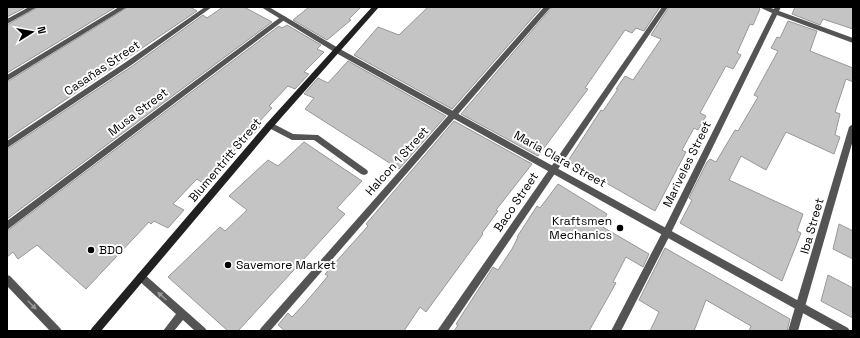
<svg xmlns="http://www.w3.org/2000/svg" width="860" height="338" font-family="'Space Grotesk',sans-serif">
	<style>
		.building { fill: #c4c4c4; stroke: #989898 }
		.lines { fill: none; stroke-linecap: round; stroke-linejoin: round }
		.service { fill: #545454; fill-rule: evenodd }
		.minor { fill: #545454; fill-rule: evenodd }
		.tertiary { fill: #545454; fill-rule: evenodd }
		.secondary { fill: #212121; fill-rule: evenodd }
		.oneway { fill: #989898 }
		.poi-dot { fill: #000; stroke: #fff; stroke-width: 1.5 }
		.labels { text-anchor: middle; stroke-width: 4; stroke-linejoin: round; paint-order: stroke }
		.street-label { font-size: 12px; fill: #000; stroke: #fff }
		.poi-label { font-size: 12px; fill: #000; stroke: #fff; text-anchor: start }
	</style>
	<rect width="100%" height="100%" fill="#fff"/>
	<g class="building">
		<path d="M7,7H26L7,17Z"/>
		<path d="M38,7H116L7,73V25Z"/>
		<path d="M128,7H190L197,11L7,139V82Z"/>
		<path d="M223,7H244L272,22L7,219V149L131,67L203,15L207,18Z"/>
		<path d="M309,7H361L349,19L351,20L327,40L293,20Z"/>
		<path d="M428,7H542L452,109L354,55L378,27L399,35Z"/>
		<path d="M552,7H660L644,31L636,28L632,33L625,30L585,88L588,89L538,156L461,114Z"/>
		<path d="M669,7H758L760,9L753,25L750,24L737,53L741,55L733,69L726,66L700,113L706,116L698,130L694,128L682,150L686,152L655,211L568,161L601,110L603,111L618,89H616L625,76L633,80L661,39L651,35Z"/>
		<path d="M795,7H853V29L823,19L820,25L792,14Z"/>
		<path d="M788,21L817,31L810,51L853,68V82L846,79L835,112L840,114L835,135L840,137L834,154L786,132L766,170L741,156L729,180L803,214L797,231L801,233L782,281L680,223L692,200L689,198L707,162L710,159L716,162L735,130L738,131L758,97L754,95L778,51L771,48L777,37L780,38Z"/>
		<path d="M287,25L321,45L317,49L324,52L304,72L309,74L295,89L288,86L269,106L272,108L256,125L260,127L248,140L245,139L204,184L197,179L173,204L184,210L168,228L154,221L151,224L149,222L86,289L37,245L18,259L13,252L7,257V231L279,26L282,28Z"/>
		<path d="M348,61L446,116L399,169L305,109L314,98L304,94L318,78L328,83Z"/>
		<path d="M454,121L532,164L496,210L498,211L482,233L483,234L426,312L420,307L404,331H285L278,325L288,313L292,317L306,302L328,276L325,274L368,226L366,224Z"/>
		<path d="M304,142L362,181L337,208L345,214L238,331H228L168,277L220,227L225,231L247,210L229,196L268,160L278,166Z"/>
		<path d="M558,184L607,214L601,226L649,254L643,267L626,257L613,282L616,283L589,331H454L458,325L456,324L493,267L498,270L512,249L518,237H517L537,206L540,208Z"/>
		<path d="M839,224L853,231V259L833,249Z"/>
		<path d="M665,248L790,319L787,331H749L751,326L706,300L694,331H650L659,312L639,300Z"/>
		<path d="M828,275L853,288V318L821,301Z"/>
	</g>
	<g class="lines">
		<g class="service">
			<path d="M270,122L293,134L318,135L367,170L368,172L367,174L364,175L361,174L314,140H292L267,127L266,125L267,123Z"/>
			<path d="M141,273L144,274L205,328L207,331H195L183,320L174,331H163L176,314L138,280L136,277L138,274Z"/>
		</g>
		<g class="minor">
			<path d="M29,7H37L7,24V19Z"/>
			<path d="M119,7H127L7,81V75Z"/>
			<path d="M205,7H212L130,66L7,148V141L126,62Z"/>
			<path d="M544,7H551L270,331H259L261,328Z"/>
			<path d="M662,7H668L448,331H437Z"/>
			<path d="M759,7H768L774,9L775,7H781L779,11L853,38V43L777,15L670,235L621,331H611L664,229L772,13Z"/>
			<path d="M282,16H284L287,18L7,230V221Z"/>
			<path d="M853,124V140L798,331H788L849,127Z"/>
		</g>
		<g class="tertiary">
			<path d="M261,7H269L340,49L848,328L850,331H835L336,53Z"/>
			<path d="M7,275L10,276L60,328L62,331H50L7,286Z"/>
		</g>
		<path class="secondary" d="M372,7H379L273,127L101,331H90L92,328L267,123Z"/>
	</g>
	<defs><path id="oneway-solid" d="M-6-.8H1V-3.2L6.5 0L1 3.2V.8H-6Z"/></defs>
	<g class="oneway">
		<use href="#oneway-solid" transform="translate(162 296) rotate(-138)"/>
		<use href="#oneway-solid" transform="translate(32 305) rotate(45)"/>
	</g>
	<g class="poi-dot">
		<circle cx="620" cy="228" r="4"/>
		<circle cx="91" cy="250" r="4"/>
		<circle cx="228" cy="265" r="4"/>
	</g>
	<g class="labels">
		<g class="street-label">
			<text transform="translate(102 68) rotate(-34)" y="4">Casañas Street</text>
			<text transform="translate(138 112) rotate(-37)" y="4">Musa Street</text>
			<text transform="translate(560 159) rotate(29)" y="4">Maria Clara Street</text>
			<text transform="translate(225 160) rotate(-50)" y="4">Blumentritt Street</text>
			<text transform="translate(397 161) rotate(-48)" y="4">Halcon 1 Street</text>
			<text transform="translate(687 164) rotate(-64)" y="4">Mariveles Street</text>
			<text transform="translate(516 202) rotate(-56)" y="4">Baco Street</text>
			<text transform="translate(812 226) rotate(-74)" y="4">Iba Street</text>
		</g>
		<g class="poi-label">
			<text x="612" y="225" text-anchor="end">Kraftsmen<tspan x="612" dy="14">Mechanics</tspan></text>
			<text x="99" y="254">BDO</text>
			<text x="236" y="269">Savemore Market</text>
		</g>
	</g>
	<rect width="860" height="338" fill="none" stroke="#000000" stroke-width="16"/>
	<g transform="translate(32 32) rotate(79)" stroke="#ffffff" stroke-width="3" paint-order="stroke">
	<path d="M0-3L7 15L0 10L-7 15Z" fill="#000000"/>
	<text y="-6" font-size="11" font-weight="bold" text-anchor="middle" fill="#000000">N</text>
	</g>
</svg>
